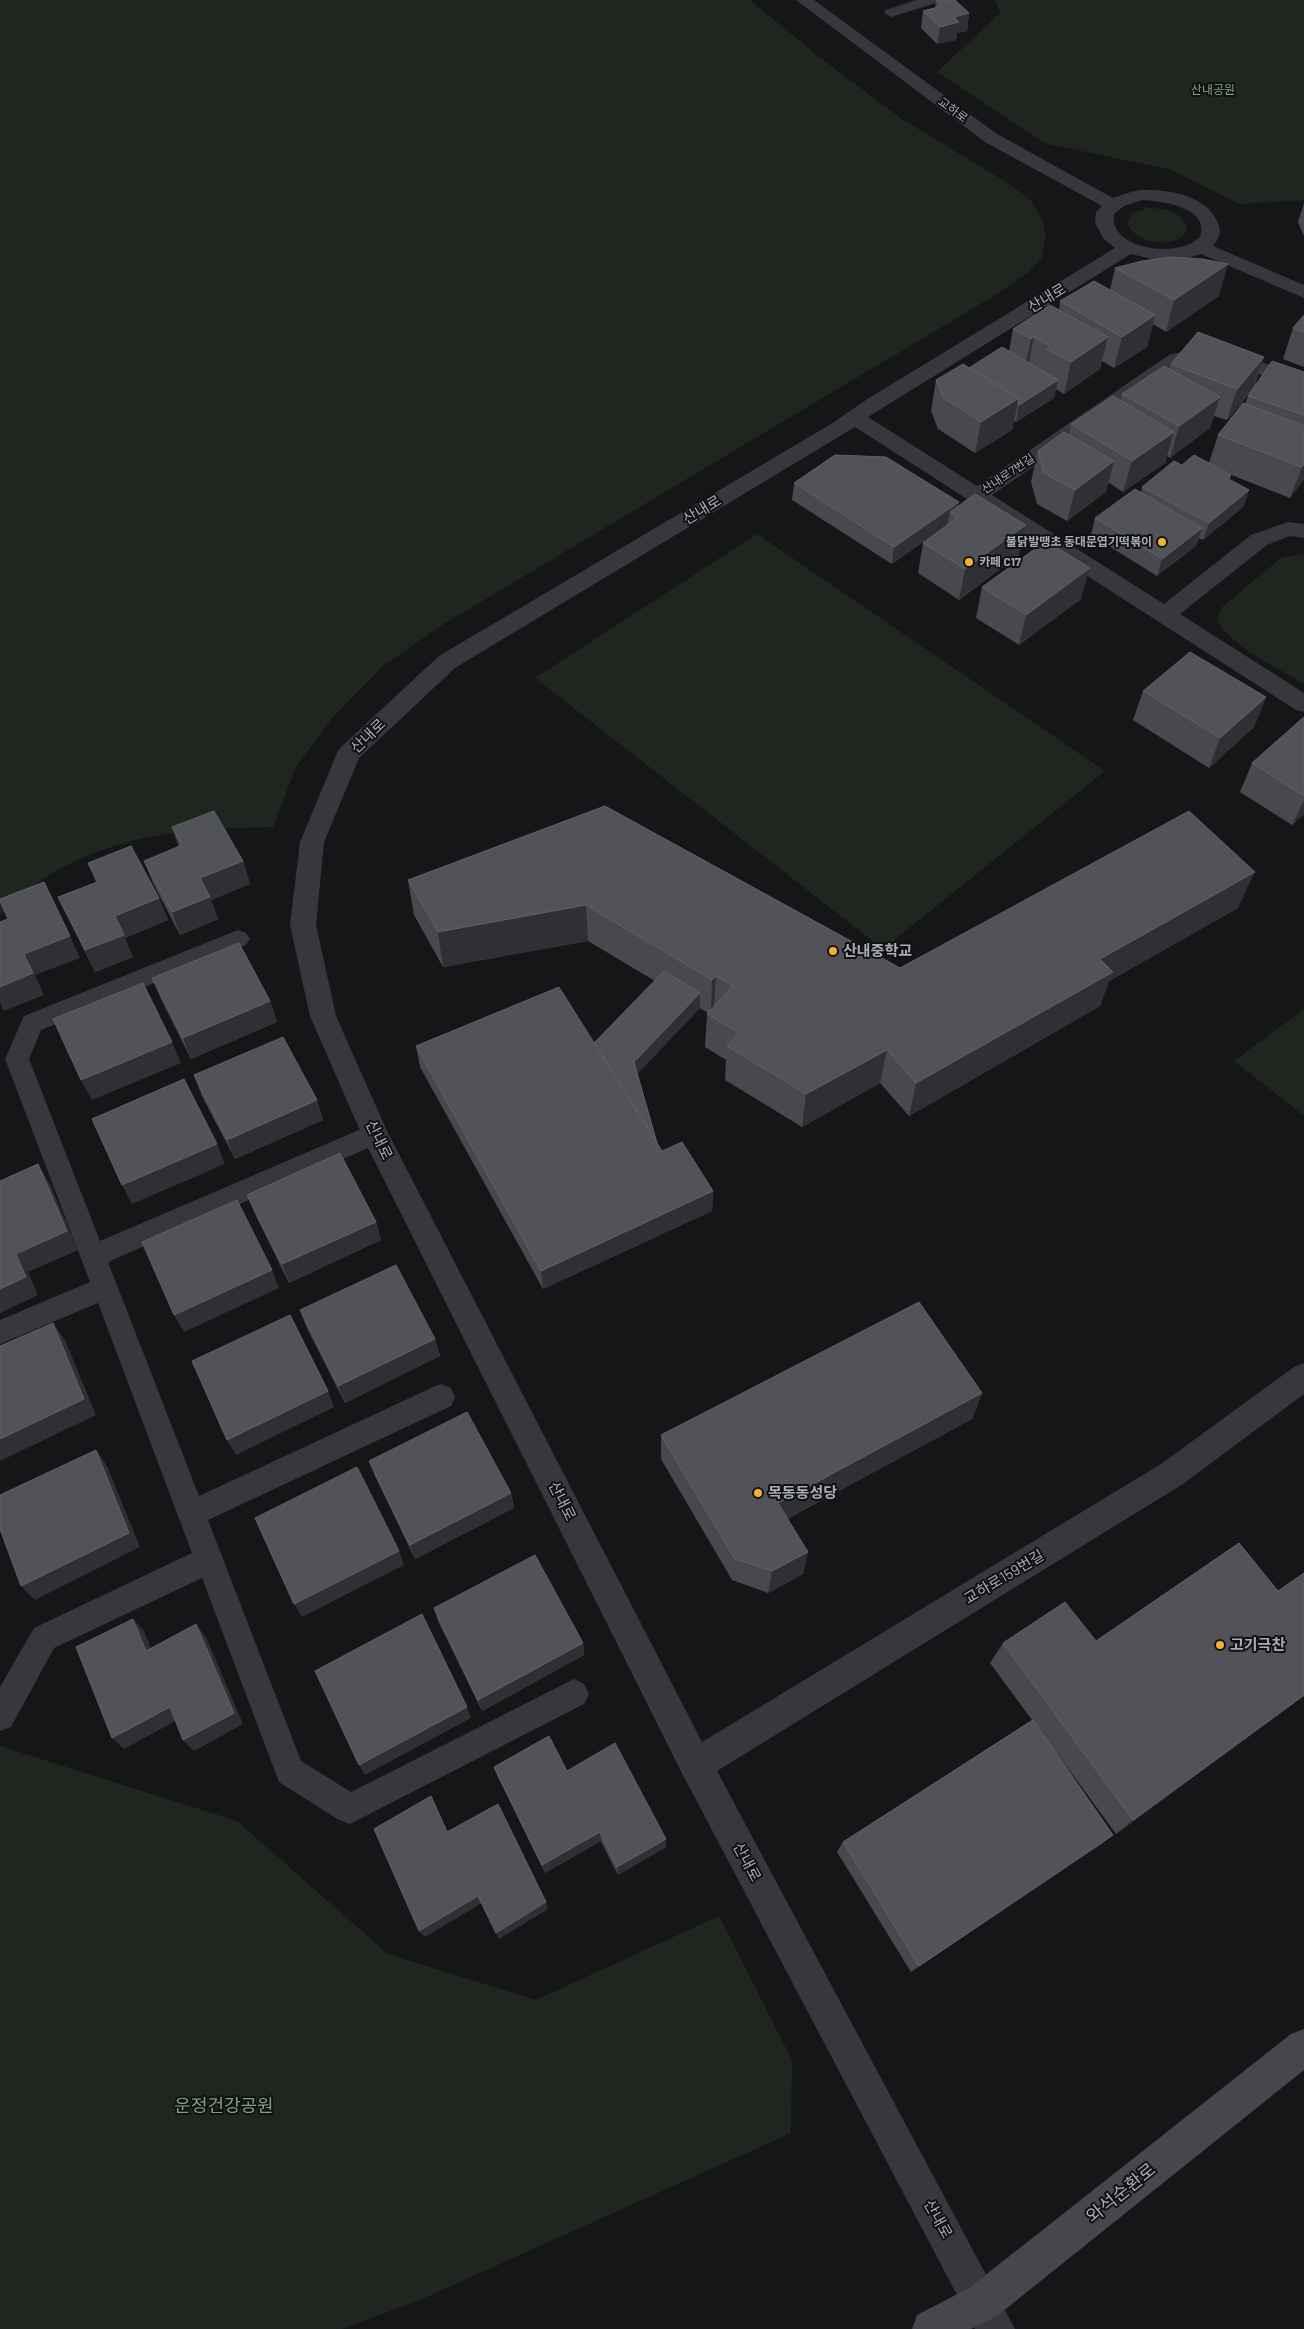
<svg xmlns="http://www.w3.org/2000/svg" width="1304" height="2329" font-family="Barlow,'Noto Sans KR',sans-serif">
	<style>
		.green { fill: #1e261f }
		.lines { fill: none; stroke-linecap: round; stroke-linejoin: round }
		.lane { fill: #37383d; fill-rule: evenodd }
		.street { fill: #37383d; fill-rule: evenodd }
		.secondary { fill: #45474d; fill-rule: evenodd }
		.wall { fill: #47494d }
		.shaded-wall { fill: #2f3033 }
		.building { fill: #525359; stroke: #5f6168 }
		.poi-dot { fill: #f2b134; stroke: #111113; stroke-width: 2 }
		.labels { text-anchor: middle; stroke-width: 4; stroke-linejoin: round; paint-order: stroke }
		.far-park-label { font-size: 12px; fill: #7fa381; stroke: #111113 }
		.far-street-label { font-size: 12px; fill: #a8adb8; stroke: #111113 }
		.far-poi-label { font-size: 12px; font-weight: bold; fill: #a8adb8; stroke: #111113; text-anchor: end }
		.street-label { font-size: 15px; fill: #a8adb8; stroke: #111113 }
		.poi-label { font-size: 15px; font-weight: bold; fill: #a8adb8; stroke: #111113; text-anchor: start }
		.near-park-label { font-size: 18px; fill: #7fa381; stroke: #111113 }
		.near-street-label { font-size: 18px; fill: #a8adb8; stroke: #111113 }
	</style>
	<rect width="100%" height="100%" fill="#161618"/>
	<g class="green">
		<path d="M0,0H750L818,56L902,119L1011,185L1031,201L1042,218L1046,236L1042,257L1029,272L997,294L442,625L383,666L332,718L296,767L273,827C247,828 221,827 196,830C127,836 46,862 0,916Z"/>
		<path d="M995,0H1304V200L1239,204L1169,169L1046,144L937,72L1000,13Z"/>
		<path d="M1148,208C1163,208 1182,211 1187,228C1182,251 1133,245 1127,222L1133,213Z"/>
		<path d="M757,534L1105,771L883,949L535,678Z"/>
		<path d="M1299,554H1304V684C1275,666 1235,650 1217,620L1222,607L1281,558Z"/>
		<path d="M1304,1009V1116L1234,1061Z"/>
		<path d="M0,1746L237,1821L388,1954L536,2000L719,1916L792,2060L791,2133L422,2299L342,2329H0Z"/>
	</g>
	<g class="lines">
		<g class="lane">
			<path d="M916,0H938L936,3L891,17L884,13L886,10Z"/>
			<path d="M238,930L246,933L250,939L246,945L41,1030L29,1059L100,1241L366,1127L375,1124L384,1127L387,1134L384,1141L108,1262L199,1496L431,1388L441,1384L451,1388L455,1397L451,1406L208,1520L301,1761L351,1792L574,1679L584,1684L589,1694L584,1704L350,1824L339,1820L279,1782L202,1578L54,1648L11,1727L0,1731V1687L34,1628L192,1553L98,1303L0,1344V1320L90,1282L5,1059L24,1016Z"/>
		</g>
		<path class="street" d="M796,0H814L997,134L1113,198C1123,195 1133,190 1143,190C1169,189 1205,195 1217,221C1222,231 1220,237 1213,246L1304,285V298L1201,254L1181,260L1160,261L1131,254L868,417L977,486L1169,355L1205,346L1248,357L1304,378V391L1234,365L1205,358L1183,363L992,495L1164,604L1251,535L1288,522L1304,524V538L1290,536L1267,545L1180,614L1304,693V712L1296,710L855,427L455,668L359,758L324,842L316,925L336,1016L387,1131L702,1742L1161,1464L1294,1367L1304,1363V1394L1183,1484L717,1771L1015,2329H975L684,1777L365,1142L310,1016L290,925L300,842L337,753L341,747L439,656L831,424L869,398L1115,248L1103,238L1095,223L1096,212L1102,206L985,142ZM1142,200C1162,201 1210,207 1200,237C1179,259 1108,250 1114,214L1124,206Z"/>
		<path class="secondary" d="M1304,2029V2070L997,2316L971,2329H912L917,2315L969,2288L1291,2034Z"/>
	</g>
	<g class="wall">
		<path d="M936,0L969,13L967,31L957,33L956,40L937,44L921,28L923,11L935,8Z"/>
		<path d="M1304,203V236L1298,222Z"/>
		<path d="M1115,268L1219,296L1166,332L1153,324L1147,347L1114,368L1102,361L1100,369L1064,394L1056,389L1054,398L1016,422L1014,421L1012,430L975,453L938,429L931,411L936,380L969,368L1009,351L1013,329L1059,310L1060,301L1110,290Z"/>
		<path d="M1304,315V367L1283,359L1293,328Z"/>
		<path d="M1264,357L1254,388L1304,372V479L1290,498L1229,474L1231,475L1230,480L1249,490L1243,507L1203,540L1199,538L1196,546L1157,576L1091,535L1095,518L1141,492L1142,487L1182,465L1209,463L1218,435L1245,404L1248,396L1253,389L1227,420L1214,416L1210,428L1170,458L1167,456L1165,463L1123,492L1108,482L1106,492L1067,521L1037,504L1031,482L1038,451L1069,435L1071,424L1121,401L1122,394L1169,369L1171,364Z"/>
		<path d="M794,483L959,502L958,506L1019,555L959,600L918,573L923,543L940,530L892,564L792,500Z"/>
		<path d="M982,587L1081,599L1019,645L976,618Z"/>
		<path d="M1143,691L1266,697L1254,727L1209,768L1133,720Z"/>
		<path d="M1304,717V814L1292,825L1240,792L1252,763Z"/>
		<path d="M605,806L900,968L1238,908L1109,981L1100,1006L909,1116L880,1083L802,1127L725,1080L726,1060L705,1047L707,1014L708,1013L700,1008L637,1074L657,1143L662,1151L713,1191L712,1211L543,1289L420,1067L416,1046L594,1043L655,981L588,941L443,967L414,915L408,880Z"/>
		<path d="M172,827L243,861L250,884L211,900L218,919L180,935L153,883L144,861L179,847Z"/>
		<path d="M88,863L159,898L168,920L125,938L133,957L95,972L58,897L96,882Z"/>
		<path d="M152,978L270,1001L277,1022L191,1059L161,999Z"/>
		<path d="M194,1075L317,1100L323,1120L235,1159L202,1096Z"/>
		<path d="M247,1195L376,1222L381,1240L289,1283L255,1214Z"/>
		<path d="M300,1310L435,1339L440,1356L345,1403L307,1328Z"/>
		<path d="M982,1393L972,1419L787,1519L808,1552L803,1574L768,1593L732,1580L661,1459V1435Z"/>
		<path d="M369,1461L511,1493L514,1508L415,1559L375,1476Z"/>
		<path d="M434,1608L583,1643L584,1655L482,1711L438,1621Z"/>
		<path d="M1096,1641L1304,1696L1116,1834L1056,1752L1113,1835L1100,1845L911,1972L837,1852L843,1842L1032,1720L990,1663L1003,1643Z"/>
		<path d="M494,1767L567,1771L666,1847L618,1875L601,1841L545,1873L498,1777Z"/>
	</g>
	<g class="shaded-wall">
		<path d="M969,13L967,31L957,33L956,40L937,44L940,27L954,17Z"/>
		<path d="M1228,264L1219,296L1166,332L1174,300Z"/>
		<path d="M1155,315L1147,347L1114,368L1122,337Z"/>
		<path d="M1034,337L1028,368L1024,371L1031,339Z"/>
		<path d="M1108,337L1100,369L1064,394L1071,362Z"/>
		<path d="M1264,357L1253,388L1227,420L1237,389Z"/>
		<path d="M1058,380L1054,398L1016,422L1019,405Z"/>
		<path d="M1220,397L1210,428L1170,458L1179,426Z"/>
		<path d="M1019,398L1012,430L975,453L981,422Z"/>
		<path d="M1174,432L1165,463L1123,492L1132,461Z"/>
		<path d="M1114,461L1106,492L1067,521L1075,490Z"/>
		<path d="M1304,464V479L1290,498L1302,467Z"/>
		<path d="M1249,490L1243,507L1203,540L1209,523Z"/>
		<path d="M959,502L956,516L950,512L947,525L892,564L894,547Z"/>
		<path d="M1026,525L1019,555L959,600L965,569Z"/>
		<path d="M1202,528L1196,546L1157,576L1162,559Z"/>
		<path d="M1090,568L1081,599L1019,645L1026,615Z"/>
		<path d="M1266,697L1254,727L1209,768L1220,738Z"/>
		<path d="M1304,800V814L1292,825Z"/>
		<path d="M243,861L250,884L211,900L218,919L180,935L172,912L200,878Z"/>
		<path d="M1255,872L1238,908L1109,981L1100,1006L909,1116L916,1083L1100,959Z"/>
		<path d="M159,898L168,920L125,938L133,957L95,972L85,950L115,916Z"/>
		<path d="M586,905L588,941L443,967L438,932Z"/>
		<path d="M70,936L80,958L35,975L44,995L4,1011L0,1003V987L24,954Z"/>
		<path d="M716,976L714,1010L711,1014L712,980Z"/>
		<path d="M700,993V1008L634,1077V1062Z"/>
		<path d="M270,1001L277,1022L191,1059L183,1038Z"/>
		<path d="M172,1042L181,1063L92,1100L81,1080Z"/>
		<path d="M887,1050L880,1083L802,1127L806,1094Z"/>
		<path d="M317,1100L323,1120L235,1159L227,1140Z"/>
		<path d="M217,1144L225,1164L132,1204L122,1185Z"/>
		<path d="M38,1164L50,1184L78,1250L28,1272L38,1295L0,1313V1289L16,1254Z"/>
		<path d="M713,1191L712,1211L543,1289L541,1271Z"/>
		<path d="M376,1222L381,1240L289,1283L282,1264Z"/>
		<path d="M272,1270L279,1288L184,1332L174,1315Z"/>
		<path d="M53,1323L65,1340L96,1415L0,1461V1439Z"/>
		<path d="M435,1339L440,1356L345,1403L338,1386Z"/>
		<path d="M328,1391L334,1407L236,1455L227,1440Z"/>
		<path d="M982,1393L972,1419L773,1526L778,1503Z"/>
		<path d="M96,1450L107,1466L140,1547L35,1600L21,1586Z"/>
		<path d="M511,1493L514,1508L415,1559L410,1545Z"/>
		<path d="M399,1551L404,1565L302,1617L294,1604Z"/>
		<path d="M808,1552L803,1574L768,1593L772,1571Z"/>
		<path d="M133,1619L144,1631L157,1663L146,1651Z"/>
		<path d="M196,1624L206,1637L243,1724L194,1751L183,1740Z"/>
		<path d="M583,1643L584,1655L482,1711L478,1700Z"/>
		<path d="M1304,1695V1696L1116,1834L1133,1820Z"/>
		<path d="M170,1707L181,1718L124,1749L112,1738Z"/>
		<path d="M467,1707L471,1718L365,1775L359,1765Z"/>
		<path d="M431,1796L436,1806L452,1841L447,1832Z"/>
		<path d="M600,1832L601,1841L545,1873L542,1865Z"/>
		<path d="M1113,1835L1100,1845L911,1972L919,1966Z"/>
		<path d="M666,1839V1847L618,1875L617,1867Z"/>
		<path d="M478,1896L482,1903L425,1937L419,1931Z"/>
		<path d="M546,1902L548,1909L499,1939L496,1933Z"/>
	</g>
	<g class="building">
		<path d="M936,0H955L969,13L954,17L959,22L940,27L923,11L942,6Z"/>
		<path d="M1171,257L1202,259L1228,264L1174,300L1115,268L1142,261Z"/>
		<path d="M1094,281L1155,315L1122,337L1060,301Z"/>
		<path d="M1050,305L1108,337L1071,362L1047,349L1050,346L1034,337L1031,339L1013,329Z"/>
		<path d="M1304,315V332L1293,328Z"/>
		<path d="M1198,332L1264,357L1237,389L1171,364Z"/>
		<path d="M1002,347L1058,380L1019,405L1018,404L1019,398L969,368Z"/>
		<path d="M1272,361L1304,372V415L1248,396Z"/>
		<path d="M963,364L1019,398L981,422L943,398L936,380Z"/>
		<path d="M1164,366L1220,397L1179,426L1122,394Z"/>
		<path d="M1113,396L1174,432L1132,461L1071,424Z"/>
		<path d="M1243,403L1304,426V464L1302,467L1218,435Z"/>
		<path d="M1064,432L1114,461L1075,490L1044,473L1038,451Z"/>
		<path d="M835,455L886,457L959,502L894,547L794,483Z"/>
		<path d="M1194,455L1231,475L1227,478L1249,490L1209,523L1142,487L1174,461L1182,465Z"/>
		<path d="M1135,489L1202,528L1162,559L1095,518Z"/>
		<path d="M975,494L1026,525L965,569L923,543L958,517L950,512Z"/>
		<path d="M1046,541L1090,568L1026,615L982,587Z"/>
		<path d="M1190,652L1266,697L1220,738L1143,691Z"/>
		<path d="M1304,717V796L1252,763Z"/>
		<path d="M605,806L900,968L1189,811L1255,872L1100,959L1113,972L916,1083L887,1050L806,1094L727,1046L739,1033L707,1014L733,986L716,976L712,980L586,905L438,932L408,880Z"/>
		<path d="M214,811L243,861L200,878L210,897L172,912L144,861L182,845L172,827Z"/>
		<path d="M131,846L159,898L115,916L124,935L85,950L58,897L98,882L88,863Z"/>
		<path d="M44,882L70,936L24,954L33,973L0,987V922L8,919L0,901V899Z"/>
		<path d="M239,943L270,1001L183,1038L152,978Z"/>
		<path d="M664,971L700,993L634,1062L657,1143L594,1043Z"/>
		<path d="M143,983L172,1042L81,1080L53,1019Z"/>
		<path d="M559,987L662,1151L682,1142L713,1191L541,1271L416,1046Z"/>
		<path d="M283,1037L317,1100L227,1140L194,1075Z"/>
		<path d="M184,1079L217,1144L122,1185L92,1119Z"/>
		<path d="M340,1153L376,1222L282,1264L247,1195Z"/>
		<path d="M38,1164L67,1231L16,1254L26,1277L0,1289V1181Z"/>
		<path d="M237,1200L272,1270L174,1315L142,1242Z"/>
		<path d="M396,1265L435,1339L338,1386L300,1310Z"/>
		<path d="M919,1302L982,1393L778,1503L808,1552L772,1571L735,1559L661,1435Z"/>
		<path d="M290,1315L328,1391L227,1440L192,1361Z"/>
		<path d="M53,1323L84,1399L0,1439V1346Z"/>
		<path d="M467,1412L511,1493L410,1545L369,1461Z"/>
		<path d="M96,1450L129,1533L21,1586L0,1529V1495Z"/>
		<path d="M357,1467L399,1551L294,1604L255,1518Z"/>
		<path d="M1239,1543L1278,1591L1304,1573V1695L1133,1820L1003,1643L1065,1602L1096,1641Z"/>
		<path d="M535,1555L583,1643L478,1700L434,1608Z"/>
		<path d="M422,1614L467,1707L359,1765L315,1671Z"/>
		<path d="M133,1619L146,1651L196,1624L234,1713L183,1740L170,1707L112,1738L76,1647Z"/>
		<path d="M1033,1720L1113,1835L919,1966L843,1842Z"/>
		<path d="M549,1736L567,1771L615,1743L666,1839L617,1867L600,1832L542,1865L494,1767Z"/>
		<path d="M431,1796L447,1832L498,1804L546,1902L496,1933L478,1896L419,1931L374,1829Z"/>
	</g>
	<g class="poi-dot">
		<circle cx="1162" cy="542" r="5"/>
		<circle cx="969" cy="562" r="5"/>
		<circle cx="833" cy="951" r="5"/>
		<circle cx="758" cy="1493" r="5"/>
		<circle cx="1220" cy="1645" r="5"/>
	</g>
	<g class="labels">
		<g class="far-park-label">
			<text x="1213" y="94">산내공원</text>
		</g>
		<g class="far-street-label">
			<text transform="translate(953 110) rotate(36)" y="4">교하로</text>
			<text transform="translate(1008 474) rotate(-34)" y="4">산내로7번길</text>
		</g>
		<g class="far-poi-label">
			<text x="1152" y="546">불닭발땡초 동대문엽기떡볶이</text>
			<text x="979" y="566" text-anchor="start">카페 C17</text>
		</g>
		<g class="street-label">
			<text transform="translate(1047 298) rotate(-31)" y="5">산내로</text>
			<text transform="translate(702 510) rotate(-31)" y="5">산내로</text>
			<text transform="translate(368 736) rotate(-44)" y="5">산내로</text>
			<text transform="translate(379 1140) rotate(64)" y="5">산내로</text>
			<text transform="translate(562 1501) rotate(63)" y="5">산내로</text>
			<text transform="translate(1004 1577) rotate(-31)" y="5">교하로159번길</text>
			<text transform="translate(747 1862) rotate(62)" y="5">산내로</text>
			<text transform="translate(938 2219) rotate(61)" y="5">산내로</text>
		</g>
		<g class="poi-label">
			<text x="843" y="956">산내중학교</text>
			<text x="768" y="1498">목동동성당</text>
			<text x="1230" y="1650">고기극찬</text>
		</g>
		<g class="near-park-label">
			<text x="224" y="2112">운정건강공원</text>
		</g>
		<g class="near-street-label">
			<text transform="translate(1121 2193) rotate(-39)" y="6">와석순환로</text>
		</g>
	</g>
</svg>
